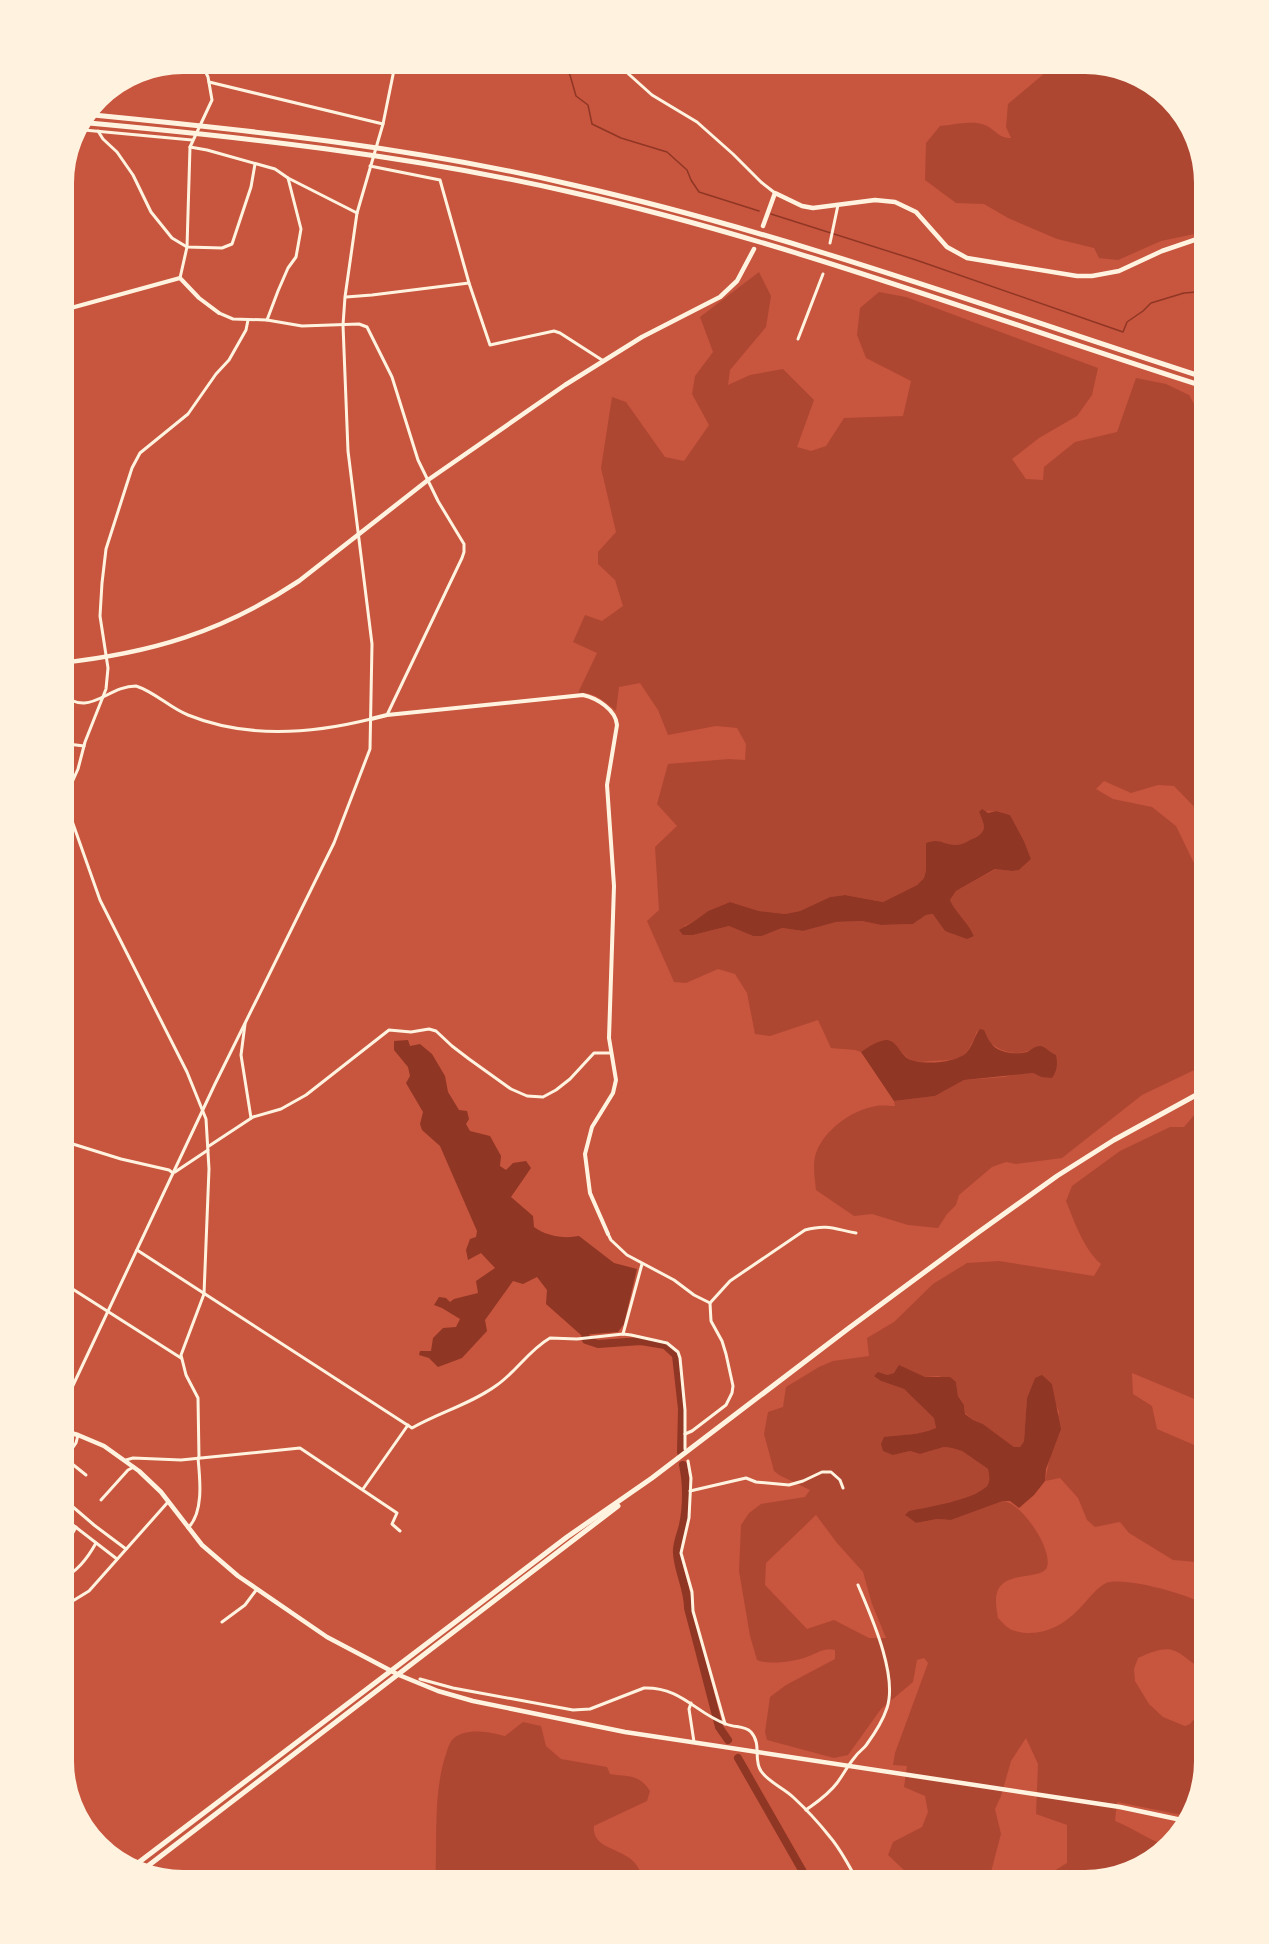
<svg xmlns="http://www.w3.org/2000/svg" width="1269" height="1944" font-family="'Fira Sans',sans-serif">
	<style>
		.green { fill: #ae4732; fill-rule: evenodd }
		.water { fill: #8f3625 }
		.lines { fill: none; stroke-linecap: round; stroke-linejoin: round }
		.stream { stroke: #8f3625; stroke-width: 1.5 }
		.river { stroke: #8f3625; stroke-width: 8 }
		.minor { stroke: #fff3e0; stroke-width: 3 }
		.tertiary { stroke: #fff3e0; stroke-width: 4 }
		.secondary { stroke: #fff3e0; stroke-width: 4.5 }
		.primary { stroke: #fff3e0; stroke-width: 4.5 }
		.trunk { stroke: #fff3e0; stroke-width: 5 }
		.motorway { stroke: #fff3e0; stroke-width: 5 }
		.rim { fill: none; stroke: #fff3e0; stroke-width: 8 }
	</style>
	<rect width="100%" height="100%" fill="#c8553d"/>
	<g class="green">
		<path d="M1063,60H1094L1154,81L1157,85L1149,89L1151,96L1172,101L1196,128L1209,183V231L1161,241L1118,260L1099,258L1094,248L1057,239L1008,218L984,204L956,203L925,180L926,143L940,126C953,125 972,120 985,125C996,130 998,138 1011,138L1006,127L1008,104L1058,62Z"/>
		<path d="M759,272L771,296L766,327L730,370L728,385L750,375L783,369L814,400L797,447L811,451L826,446L844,418L903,416L911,381L866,358L857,335L860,308L879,292L906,297L1098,368L1092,395L1077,416L1039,438L1012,459L1026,479L1043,480L1044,467L1075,442L1117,432L1136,378L1166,384L1189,395L1206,425L1209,421V822L1174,786L1158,785L1131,793L1104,781L1096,789L1113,799L1152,807L1176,826L1209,894V1063L1142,1095L1062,1158L1016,1164L1006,1162L992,1167L959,1195L956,1205L947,1214L938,1228L908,1225L872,1214L854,1216L816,1190C815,1178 812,1165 816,1153C825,1129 852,1110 876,1106C882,1105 889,1106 895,1106L894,1101L935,1096L964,1080L1004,1077L1017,1074L1033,1073L1041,1077L1033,1049C1010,1060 993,1047 977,1031C965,1062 961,1059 931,1061C923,1062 915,1063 908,1058C900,1053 897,1041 887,1040C879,1040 868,1047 861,1052L855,1050L831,1048L818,1020L770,1036L755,1034L747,993L735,974L718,969L686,983L674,982L647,921L659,910L655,847L677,826L657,804L668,764L729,759L745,760L746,744L737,728L716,726L668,735L658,710L640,683L619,687L616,711C605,702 594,691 578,693L597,653L573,642L585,615L602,621L623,606L615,580L598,564V552L616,532L601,468L612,397L626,402L665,457L684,461L709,425L692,394L695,376L713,352L700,317ZM996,811L1010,815L1024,841L1031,859L1019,870L1012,871L996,869L956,891L950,900C956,913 968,922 974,936L945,931L934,914L926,915L913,924L881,925L862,921L835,922L803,931L782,928L762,936H753L729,926L693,935L684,926L693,922L708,911L730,902L759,911L785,914L800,911L830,897L845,895L883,902L917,885L924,878L926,870V843C941,838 941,845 954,845C962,845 966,842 972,839C988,832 985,827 979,812Z"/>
		<path d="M1209,1109V1405L1132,1373L1133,1394L1152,1406L1157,1429L1206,1450L1209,1471L1201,1497L1202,1534L1196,1562L1173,1560L1129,1533L1120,1522L1095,1527L1087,1520L1078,1498L1060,1478L1045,1481L1059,1412L1054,1400L1052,1384L1035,1378L1027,1398L1024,1441L1020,1447H1014L983,1424L973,1420L965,1413L964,1405L958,1396L956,1382L938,1376L925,1377L899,1366L895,1373L887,1375L881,1381L904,1389L935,1418L936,1428C926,1432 904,1437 893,1436V1455L910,1451L920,1454L944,1447L952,1448L962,1451L988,1469C989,1475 991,1482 986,1487C971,1501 925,1507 906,1516L916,1523L937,1519L951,1520L1003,1501C1021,1502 1053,1549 1047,1567C1042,1580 1007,1571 998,1590C994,1598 997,1611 998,1618C1002,1622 1007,1628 1012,1630C1038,1639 1062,1627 1079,1609C1087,1601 1096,1588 1106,1583C1124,1576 1193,1595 1209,1607V1664L1202,1670C1174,1649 1173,1642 1138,1658L1134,1669L1135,1681L1149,1704L1163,1717L1185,1726L1190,1724L1209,1702V1761L1192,1817L1117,1802L1115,1821C1134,1828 1149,1841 1169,1846L1141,1871L1086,1884H1003L1009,1874H1020L1033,1884L1067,1863V1825L1036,1814L1038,1764L1026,1738L1011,1761L1001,1796L995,1809L1001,1834L991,1872L993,1884H912L905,1871L888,1855L893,1842L922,1827L928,1812L925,1796L904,1787L907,1766L893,1765L895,1753L928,1663L924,1658L917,1660L913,1682L881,1709L848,1755L834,1758L767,1740L765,1732L770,1697L786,1685L835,1659V1650C823,1647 815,1655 804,1658C790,1662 769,1665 757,1660L750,1636L739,1571L741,1525L749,1513L761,1504L805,1497L810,1490L779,1475L774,1471L764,1434L768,1412L783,1407L786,1387L819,1367L833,1361L869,1356L867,1338L894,1322L933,1284L967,1263L999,1261L1094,1276L1101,1264C1083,1248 1075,1223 1066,1201L1072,1186L1120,1151L1170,1127H1184L1195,1114ZM816,1515L837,1543L863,1572L872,1604L886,1638H869L834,1620L807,1629L765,1585L766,1563Z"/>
		<path d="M523,1722L541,1726L546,1746L561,1759L607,1767L610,1774C629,1777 639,1774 650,1791L647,1801L598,1824L594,1826C591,1856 643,1844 642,1884H435C438,1840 432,1793 447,1751C448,1747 450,1742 453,1739C465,1727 490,1732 505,1736Z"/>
	</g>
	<g class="water">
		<path d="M982,809L988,813L996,811L1010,815L1024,841L1031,859L1019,870L1012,871L995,869L956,891L950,900C956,913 968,922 974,936L967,939L945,931L933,914L926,915L913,924L881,925L862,921L836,922L803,931L782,928L762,936H753L729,926L693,935H683L679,930L693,922L708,911L730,902L759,911L785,914L800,911L830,897L845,895L883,902L917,885L924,878L926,870V843C941,838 941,844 954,845C962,845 966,842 972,839C988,832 985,826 979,812Z"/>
		<path d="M980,1029L984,1030C986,1034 988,1040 991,1043C997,1053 1016,1055 1027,1052C1031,1050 1035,1046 1040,1046C1045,1046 1050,1053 1056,1055C1058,1064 1057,1071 1052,1078L1041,1077L1033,1073L964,1080L935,1096L894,1101L861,1052C868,1047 878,1040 887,1040C897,1041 900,1053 907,1058C919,1066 956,1063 966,1053C973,1046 974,1036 980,1029Z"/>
		<path d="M408,1040L410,1046L420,1044L432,1054L445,1076L448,1092L459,1110L467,1111L469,1119L466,1124L470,1131L490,1136L501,1156L500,1166L506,1170L513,1163L526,1161L531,1168L511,1197L533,1216L534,1227C546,1236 564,1239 579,1236L614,1263L637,1269L624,1324L618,1332L581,1335L546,1304L547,1290L537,1277L523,1284L513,1281L485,1320L487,1331L462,1358L438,1367L429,1358L419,1355L420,1351H431L433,1338L443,1328L456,1327L460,1319L442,1308L434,1305L439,1297L446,1298L450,1302L454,1299L478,1293L476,1281L495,1268L481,1253L468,1260L466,1250L470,1239L476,1237L477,1231L440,1146L422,1130L420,1124L423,1112L406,1083L410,1076L408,1067L394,1050V1041Z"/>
		<path d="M899,1365L925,1377H950L956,1382L958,1396L964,1405L965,1414L973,1420L983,1424L1014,1447H1020L1024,1441L1027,1398L1035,1378L1042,1375L1052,1384L1061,1429L1046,1469L1045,1481L1034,1495L1019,1508L1010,1501H1003L951,1520L937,1519L916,1523L905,1515L909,1511C929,1507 972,1500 986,1487C991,1482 989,1475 988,1469L962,1451L952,1448L944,1447L920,1454L910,1451L893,1455L883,1451L881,1444L884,1437C901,1435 920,1435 936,1428L934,1418L904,1389L881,1381L874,1376L878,1372L887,1375L894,1373Z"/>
	</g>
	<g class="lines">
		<g class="stream">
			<path d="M561,60L570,75L576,96L588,105L592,124L621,138L667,152L687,170L691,180L699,192L759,211"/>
			<path d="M771,214L916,260L1123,332L1127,322L1143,311L1151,303L1184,293L1209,291"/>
			<path d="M1198,836L1209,848"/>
		</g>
		<g class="river">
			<path d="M584,1324L586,1340L598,1344L641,1341L665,1345L676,1355L682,1409L681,1452"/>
			<path d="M683,1465C687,1483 687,1507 683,1525C681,1534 676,1544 677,1553C678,1572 688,1588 688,1608L719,1727L728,1740"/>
			<path d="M738,1758L810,1884"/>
		</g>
		<g class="minor">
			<path d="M613,60L652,95L697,122L733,154L761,182L775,193"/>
			<path d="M209,82L383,124"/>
			<path d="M73,129L192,140"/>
			<path d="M98,131L103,139L117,152L133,175L151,212L172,238L187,247L222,248L232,244L251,187L255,164"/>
			<path d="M190,147L207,150L275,169L288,178L357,213"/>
			<path d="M370,166L440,180L469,283L490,345L554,331L560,333L602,360"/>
			<path d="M830,243L838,205"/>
			<path d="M180,278L187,247L190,147L212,100L208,77L200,60"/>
			<path d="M346,297L372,295L469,283"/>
			<path d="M219,313L233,319L267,320L302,326L359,324L367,327L392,377L418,460L438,501L464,544V552L462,558L387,715"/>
			<path d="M267,320L278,291L288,268L296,257L298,246L301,229L288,178"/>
			<path d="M798,339L823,274"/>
			<path d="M60,692C89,720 106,686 136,686C155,692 170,708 188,715C247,739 311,734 371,719"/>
			<path d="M60,743L84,746"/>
			<path d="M60,787L100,900L187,1072L206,1119L209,1169L204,1294L181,1355L186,1375L198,1398L199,1458"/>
			<path d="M65,798L78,769L85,742L106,689L108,668L100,616L102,583L106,549L132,468L140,453L188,414L216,374L229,360L246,330L248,320"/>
			<path d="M245,1024L241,1055L251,1118"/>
			<path d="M60,1140L121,1159L169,1170L173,1173"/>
			<path d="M209,1146L253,1117L281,1109L306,1095L389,1030L411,1032L429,1029L436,1031L452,1046L469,1059L511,1089L527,1096L543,1097L556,1090L570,1079L594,1053H611"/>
			<path d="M175,1172L208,1150"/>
			<path d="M608,1234L611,1240L627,1255L674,1280L694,1295L710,1303"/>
			<path d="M137,1250L412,1428C440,1412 471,1404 497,1385C516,1372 529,1350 550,1338L577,1339L623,1334L631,1335L667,1343L678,1352L680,1358L685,1410V1449"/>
			<path d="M60,1281L181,1358"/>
			<path d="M623,1334L642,1264"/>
			<path d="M60,1413L215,1084L334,843L370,749L372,644L348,451L343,325L345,297L357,213L383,124L396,60"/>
			<path d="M685,1434L692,1431L726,1405L732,1393L733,1386L726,1354L722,1341L711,1321L710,1303L730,1281L805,1230C828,1224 834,1229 856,1233"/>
			<path d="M66,1459L86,1475"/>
			<path d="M126,1460L133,1458L181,1460L300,1448L397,1513L392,1524L400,1531"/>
			<path d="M688,1461L691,1478L689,1518L681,1553L692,1592L693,1611L725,1724"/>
			<path d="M60,1466L76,1443L78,1435"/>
			<path d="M60,1485L71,1494L66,1501L94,1525L126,1549"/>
			<path d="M363,1489L408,1425"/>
			<path d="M690,1491L746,1478L756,1482L789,1485L803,1481L822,1472H831L840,1480L843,1488"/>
			<path d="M101,1500L128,1470L134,1467"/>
			<path d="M60,1515L117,1559"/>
			<path d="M188,1528C204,1512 200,1479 198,1458"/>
			<path d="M60,1552L66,1545L76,1527"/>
			<path d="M60,1580C77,1572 87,1559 96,1543"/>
			<path d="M60,1605L71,1602L89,1591L168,1502"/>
			<path d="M222,1622L245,1605L257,1589"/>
			<path d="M60,1624C74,1601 72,1603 61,1579"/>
			<path d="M420,1679L453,1688L573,1710L590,1709L644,1688C682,1687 695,1713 726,1724C735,1728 744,1725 751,1732C762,1744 753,1760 761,1771C768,1782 784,1788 793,1797C806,1809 819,1823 830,1837C842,1851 850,1868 859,1884"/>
			<path d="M691,1703L689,1709L694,1742"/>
			<path d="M806,1810C817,1802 828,1795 837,1783C843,1775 848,1765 855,1757C858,1752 864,1749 867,1744C875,1733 883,1720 887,1708C898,1675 871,1616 858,1585"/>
		</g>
		<g class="tertiary">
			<path d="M60,311L180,278L199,298L219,313"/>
			<path d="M371,719L387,715L583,695C597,698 616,710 617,725L607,785L614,886L609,1038L616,1080L613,1093L592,1127L585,1154L590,1193L608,1234"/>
		</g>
		<path class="secondary" d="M60,1430L78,1435L104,1446L139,1471L161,1492L202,1545L238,1576L327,1637L399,1675L438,1691L473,1701L625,1732L1120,1807L1191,1822"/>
		<g class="primary">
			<path d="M763,226L775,193L802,206L813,208L875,200L895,202L916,212L947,247L967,258L1077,276H1092L1119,271L1162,251L1209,235"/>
			<path d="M60,663C152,653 222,632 299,581L428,480L565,385L642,337L720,297L737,281L754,249"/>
		</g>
		<g class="trunk">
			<path d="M130,1869L567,1537L652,1478L849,1328L976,1234L1057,1176L1114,1140L1209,1088"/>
			<path d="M140,1872L618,1506"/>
		</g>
		<g class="motorway">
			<path d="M83,114C248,130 412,147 573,185C790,234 998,311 1209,379"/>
			<path d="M78,122C243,137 408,155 570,192C788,241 997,321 1209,388"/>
		</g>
	</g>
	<path d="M0 0H1269V1944H0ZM183 70H1085A113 113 0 0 1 1198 183V1761A113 113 0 0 1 1085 1874H183A113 113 0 0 1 70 1761V183A113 113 0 0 1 183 70Z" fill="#fff3e0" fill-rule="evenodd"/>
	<path class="rim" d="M183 70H1085A113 113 0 0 1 1198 183V1761A113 113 0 0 1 1085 1874H183A113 113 0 0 1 70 1761V183A113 113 0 0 1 183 70Z"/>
</svg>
